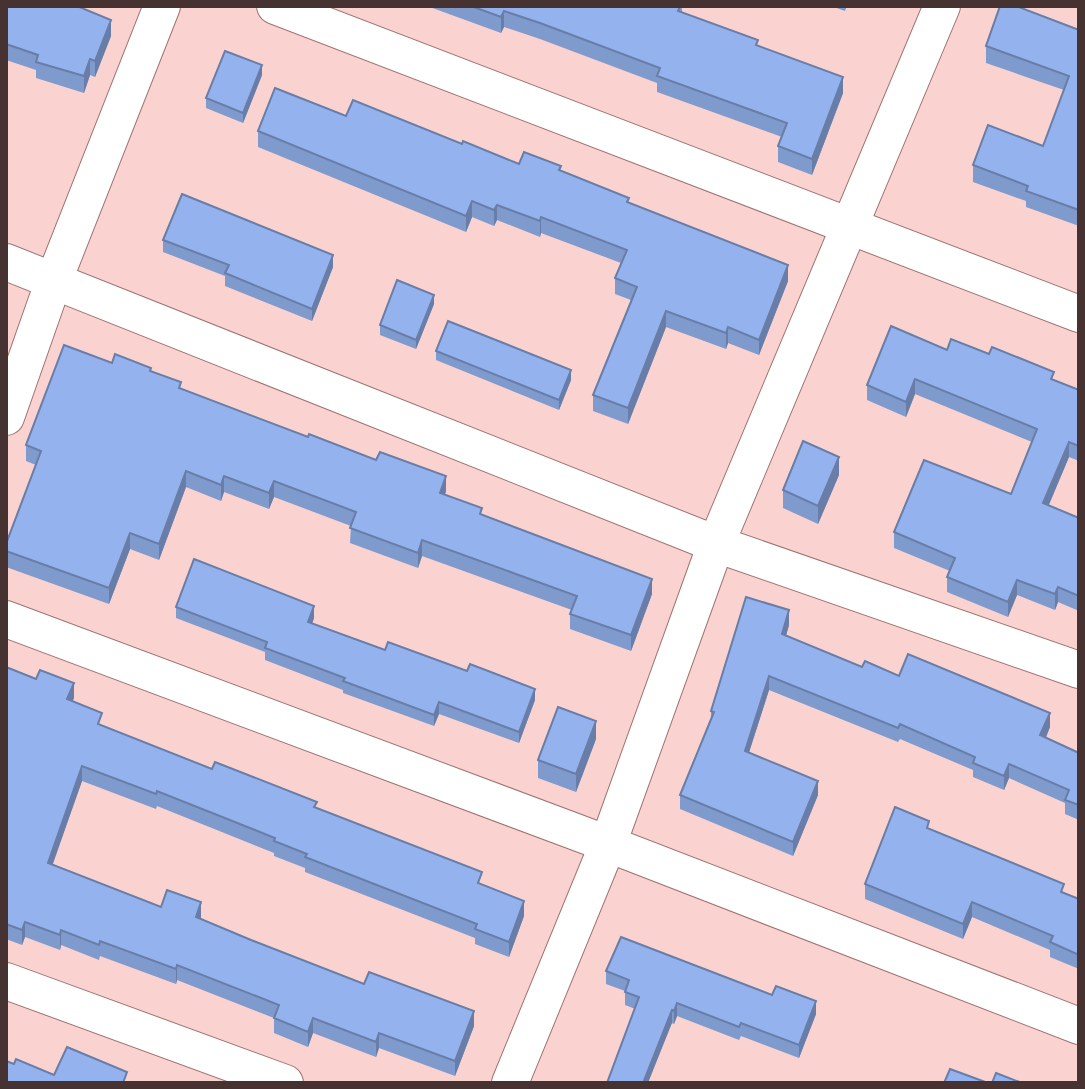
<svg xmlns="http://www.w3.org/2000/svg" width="1085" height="1089" font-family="Signika,sans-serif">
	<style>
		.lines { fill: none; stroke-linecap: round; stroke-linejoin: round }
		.street-casing { stroke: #9e7370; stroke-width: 38 }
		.street { stroke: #fff; stroke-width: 36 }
		.wall { fill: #7f9acd }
		.shaded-wall { fill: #687da7 }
		.building { fill: #94b3ee; stroke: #687da7; stroke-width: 2 }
	</style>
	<rect width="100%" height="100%" fill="#fad3d0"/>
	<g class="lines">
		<defs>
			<g id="street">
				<path d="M275,6L1079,314"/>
				<path d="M6,262L716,544L1079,670"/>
				<path d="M6,417L54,280L162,6"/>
				<path d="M6,619L608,844L1079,1026"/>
				<path d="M6,981L285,1083"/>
				<path d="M510,1083L608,844L716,544L942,6"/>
			</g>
		</defs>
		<use href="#street" class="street-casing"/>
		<use href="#street" class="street"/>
	</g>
	<g class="wall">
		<path d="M6,6L111,36L95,77L90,75L84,93L36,78V70L6,60Z"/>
		<path d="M427,6H682V12L758,46L843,93L812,175L778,162V146L782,137L657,92V83L540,39L504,27L501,33Z"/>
		<path d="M831,6H847L845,11Z"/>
		<path d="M1079,30V226L1026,207V201L973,182V165L1043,146L1064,90L986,63V46Z"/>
		<path d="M262,75L243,123L206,108V98Z"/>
		<path d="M346,116L462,144L519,164L561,171L629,202L788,281L759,355L728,343L726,349L666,327L628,424L593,411V395L631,300L615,294V278L621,263L541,233L540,237L497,220L494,226L472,217L466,232L258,147V131Z"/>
		<path d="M163,240L333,267L312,321L225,286V276L163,252Z"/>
		<path d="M434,304L416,349L380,335V325Z"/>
		<path d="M947,350L1054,381L1079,390V461L1069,457L1049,505L1079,518V611L1058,602L1055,610L1017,595L1008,617L947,592V577L950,571L894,548V532L1011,494L1032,442L915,394L906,417L867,400V385Z"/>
		<path d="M436,351L571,380L559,410L436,360Z"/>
		<path d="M112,363L151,371L181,389L446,491L445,495L482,514L652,594L631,651L570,629V614L572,610L422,556L418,568L350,543L351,526L274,497L269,509L224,492L221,501L186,487L159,560L130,549L109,604L6,567V544L36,465L26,461V445Z"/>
		<path d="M839,475L818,524L783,508V490Z"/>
		<path d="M176,607L314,618L312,624L385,650L535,700L519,743L439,714L434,726L343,693V690L265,660V652L176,618Z"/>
		<path d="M789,625L786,636L862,667L899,676L1050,727L1046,738L1079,753V820L1065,814V803L1009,778L1004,790L973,777V770L900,739L898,742L769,690L749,752L818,795L793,856L680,809V795L711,720V711Z"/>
		<path d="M6,667L36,679L74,698L72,701L102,726L212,769L317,808L482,885L524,916L509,957L475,944V938L305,872V868L274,856V853L157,806L156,809L82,781L52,864L161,907L201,917V919L251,940L474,1026L455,1076L379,1048L376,1057L313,1033L308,1047L274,1033V1018L177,980L176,984L100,956L99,960L61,945L60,950L25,937L22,945L6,939Z"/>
		<path d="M596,739L576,792L538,778V760Z"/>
		<path d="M929,829L1079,899V969L1050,957V950L972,917L963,939L865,899V884Z"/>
		<path d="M606,971L816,1014L799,1058L741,1036L739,1040L677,1016L674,1024L625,1005V991L606,984Z"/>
	</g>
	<g class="shaded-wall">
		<path d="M504,11V27L501,33V17Z"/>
		<path d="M111,20V36L95,77V61Z"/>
		<path d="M90,59V75L84,93V76Z"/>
		<path d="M262,65V75L243,123V113Z"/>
		<path d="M843,77V93L812,175V159Z"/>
		<path d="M472,201V217L466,232V216Z"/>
		<path d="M497,205V220L494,226V210Z"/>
		<path d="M541,217V233L540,237V221Z"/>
		<path d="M333,255V267L312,321V309Z"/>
		<path d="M788,265V281L759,355V340Z"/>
		<path d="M434,295V304L416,349V340Z"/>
		<path d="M666,311V327L628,424V408Z"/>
		<path d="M728,327V343L726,349V333Z"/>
		<path d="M571,370V380L559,410V400Z"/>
		<path d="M915,379V394L906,417V402Z"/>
		<path d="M1069,442V457L1043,518V503Z"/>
		<path d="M839,457V475L818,524V506Z"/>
		<path d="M186,471V487L159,560V544Z"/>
		<path d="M224,476V492L221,501V485Z"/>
		<path d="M446,476V491L440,508V493Z"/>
		<path d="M274,481V497L269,509V493Z"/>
		<path d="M130,533V549L109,604V588Z"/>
		<path d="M422,540V556L418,568V553Z"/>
		<path d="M652,579V594L631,651V635Z"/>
		<path d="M1017,580V595L1008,617V602Z"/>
		<path d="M1058,587V602L1055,610V594Z"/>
		<path d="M314,606V618L308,634V622Z"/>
		<path d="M789,610V625L782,649V634Z"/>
		<path d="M769,676V690L745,765V751Z"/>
		<path d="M74,683V698L67,714V699Z"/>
		<path d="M535,689V700L519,743V732Z"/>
		<path d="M439,702V714L434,726V715Z"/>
		<path d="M1050,713V727L1040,750V735Z"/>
		<path d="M596,721V739L576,792V774Z"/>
		<path d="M1009,764V778L1004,790V776Z"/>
		<path d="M82,766V781L48,878V863Z"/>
		<path d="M818,781V795L793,856V842Z"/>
		<path d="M524,901V916L509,957V942Z"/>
		<path d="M201,902V917L196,932V917Z"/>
		<path d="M972,902V917L963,939V924Z"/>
		<path d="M25,922V937L22,945V930Z"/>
		<path d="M61,930V945L60,950V935Z"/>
		<path d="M177,965V980L176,984V969Z"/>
		<path d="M816,1001V1014L799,1058V1045Z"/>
		<path d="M677,1003V1016L674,1024V1011Z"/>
		<path d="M672,1010V1023L648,1083H643Z"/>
		<path d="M474,1011V1026L455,1076V1061Z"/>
		<path d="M313,1018V1033L308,1047V1032Z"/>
		<path d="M379,1033V1048L376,1057V1042Z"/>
	</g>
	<g class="building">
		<path d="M6,6H77L111,20L95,61L90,59L84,76L36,62L38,55L6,44Z"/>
		<path d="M471,6H680L678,11L758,40L756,45L843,77L812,159L778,146L787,123L657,76L660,68L540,23L504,11L501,17Z"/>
		<path d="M1000,6H1016L1079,30V210L1026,191L1028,186L973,165L988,125L1043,146L1069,76L986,46Z"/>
		<path d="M225,51L262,65L243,113L206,98Z"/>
		<path d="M275,88L346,116L353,100L462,144L463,141L519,164L524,152L561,166L559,170L629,198L627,202L788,265L759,340L728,327L726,333L666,311L628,408L593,395L637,287L615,278L627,250L541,217L540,221L497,205L494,210L472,201L466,216L258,131Z"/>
		<path d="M182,194L333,255L312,309L225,273L229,265L163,240Z"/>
		<path d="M397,280L434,295L416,340L380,325Z"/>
		<path d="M448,321L571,370L559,400L436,351Z"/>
		<path d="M891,326L947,350L951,339L989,354L992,347L1054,372L1051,379L1079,390V446L1069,442L1043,503L1079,518V596L1058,587L1055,594L1017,580L1008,602L947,577L955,558L894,532L924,460L1011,494L1037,429L915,379L906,402L867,385Z"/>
		<path d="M64,345L112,363L115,354L151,368L150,371L181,382L179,388L308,437L309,434L376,460L380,452L446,476L440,493L482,508L480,514L652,579L631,635L570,614L577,596L422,540L418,553L350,528L356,512L274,481L269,493L224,476L221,485L186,471L159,544L130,533L109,588L6,551V544L41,451L26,445Z"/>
		<path d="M803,441L839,457L818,506L783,490Z"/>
		<path d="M194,559L314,606L308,622L385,650L388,642L467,671L470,664L535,689L519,732L439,702L434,715L343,681L345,678L265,648L267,642L176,607Z"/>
		<path d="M746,597L789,610L782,634L862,667L865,661L899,676L908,654L1050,713L1040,735L1079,753V805L1065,800L1069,790L1009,764L1004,776L973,763L975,757L900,724L898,728L769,676L745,751L818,781L793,842L680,795L714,712L711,711Z"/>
		<path d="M6,667L36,679L40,670L74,683L67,699L102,713L98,724L212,769L215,762L317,802L314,807L482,872L478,883L524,901L509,942L475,929L477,924L305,857L307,854L274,841L275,838L157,791L156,794L82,766L48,863L161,907L167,890L201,902L196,917L251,940L364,984L369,972L474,1011L455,1061L379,1033L376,1042L313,1018L308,1032L274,1018L279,1005L177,965L176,969L100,941L99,945L61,930L60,935L25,922L22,930L6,924Z"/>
		<path d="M558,707L596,721L576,774L538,760Z"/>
		<path d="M895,807L929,821L927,828L1064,884L1061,892L1079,899V955L1050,942L1053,936L972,902L963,924L865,884Z"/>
		<path d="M621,937L772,995L776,986L816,1001L799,1045L741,1023L739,1027L677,1003L674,1011L672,1010L643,1083H607L639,997L625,992L629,980L606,971Z"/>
		<path d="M67,1047L127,1072L123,1083H6V1061L14,1064L16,1059L54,1075Z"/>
		<path d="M950,1069L988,1083H944Z"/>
		<path d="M996,1073L1022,1083H992Z"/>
	</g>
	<rect width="1085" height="1089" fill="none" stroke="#453231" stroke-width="16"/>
</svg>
